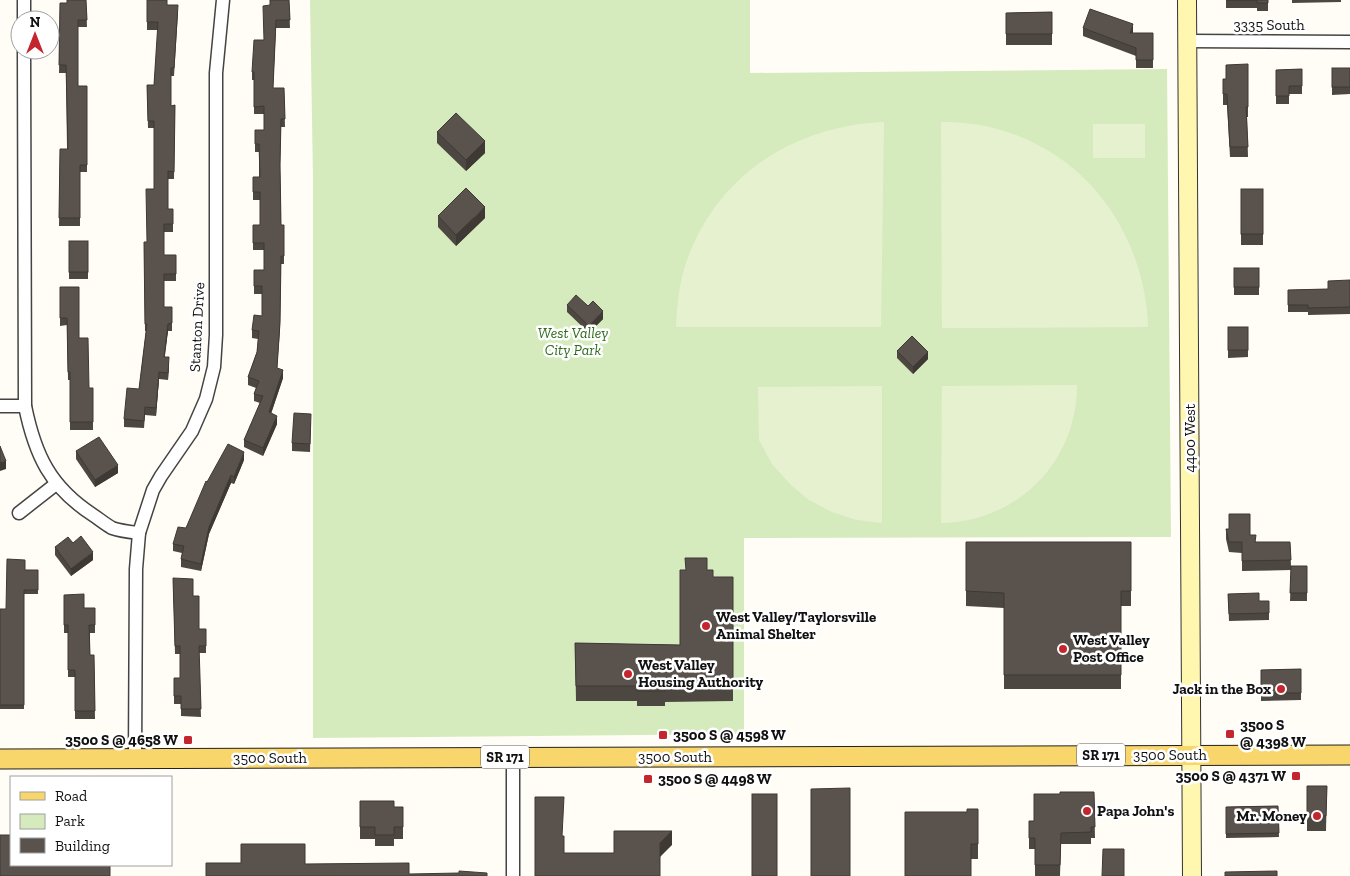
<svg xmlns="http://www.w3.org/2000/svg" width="1350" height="876" font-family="'Zilla Slab',serif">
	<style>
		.green { fill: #d5ebbd }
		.pitch { fill: #e6f2cf }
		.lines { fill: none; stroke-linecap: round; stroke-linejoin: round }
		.street-casing { stroke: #444; stroke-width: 15 }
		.secondary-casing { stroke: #333; stroke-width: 20 }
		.primary-casing { stroke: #222; stroke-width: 21 }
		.street { stroke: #fff; stroke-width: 12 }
		.secondary { stroke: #fff6b0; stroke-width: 18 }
		.primary { stroke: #f9d66b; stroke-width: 19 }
		.wall { fill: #4d4742 }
		.shaded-wall { fill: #3f3936 }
		.building { fill: #5a524d; stroke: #3f3936 }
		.poi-dot { fill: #c4262e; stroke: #fff; stroke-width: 2 }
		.labels { text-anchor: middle; stroke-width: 5; stroke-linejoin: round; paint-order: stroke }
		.shield { fill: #fff; stroke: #585858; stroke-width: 1 }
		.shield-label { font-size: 14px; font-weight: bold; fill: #111 }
		.street-label { font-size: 15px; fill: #111; stroke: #fff }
		.park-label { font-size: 15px; font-style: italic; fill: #2f6b1f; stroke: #fff }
		.poi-label { font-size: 15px; font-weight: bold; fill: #111; stroke: #fff; text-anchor: start }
	</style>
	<rect width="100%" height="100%" fill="#fffdf5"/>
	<path class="green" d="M310,0H750V73L1167,69L1171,537L744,538V734L313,738V179Z"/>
	<g class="pitch">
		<path d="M884,122L881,327H676C677,306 679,284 686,263C716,175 794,126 884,122Z"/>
		<path d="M941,122C961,122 981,124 1001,130C1090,156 1145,237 1148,327L942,328Z"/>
		<rect x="1093" y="124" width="52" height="34"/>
		<path d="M1077,385C1077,462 1017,522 941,523L942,386Z"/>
		<path d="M882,386V523L857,520L832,512L809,500L791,485L772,464L759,440L758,387Z"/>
	</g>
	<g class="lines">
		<defs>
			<g id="street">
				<path d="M24,0V20"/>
				<path d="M1187,41L1350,42"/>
				<path d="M24,50L25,406C35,455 50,487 93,515C99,519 105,524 112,528C120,531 130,532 139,533"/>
				<path d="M0,406H25"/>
				<path d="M19,513L56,484"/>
				<path d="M513,757V876"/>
				<path d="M135,758L136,569L139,533L153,490L161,476L192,431L206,399L214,367L216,335V73L223,0"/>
			</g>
			<path id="secondary" d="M1187,0L1192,876"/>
			<path id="primary" d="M0,759L1350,755"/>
		</defs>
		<use href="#street" class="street-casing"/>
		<use href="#secondary" class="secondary-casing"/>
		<use href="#primary" class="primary-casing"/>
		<use href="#street" class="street"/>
		<use href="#secondary" class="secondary"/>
		<use href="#primary" class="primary"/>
	</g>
	<g class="wall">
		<path d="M86,0L87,27H78V86H87V172H80V226H59L60,149H67L66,73H59L60,3H67Z"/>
		<path d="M147,0L167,5L178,12L174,76H171V106L175,105L174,179H168V209H173V232H164V255H176V281H164V307H172V331H168L164,357L169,365L168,380L159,379L156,416L145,415L144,428L124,427V419L139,389L146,331H145L144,242H147L154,189V128H148L147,85H154L158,30H147Z"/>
		<path d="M270,0H289L290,28H276L273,88H284L285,127H281L280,169L281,225H284V264H281L280,330L277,369L283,378L271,413L277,424L263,456L244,447V440L260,403L254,401V394L256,388L248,385V377L257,352L258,339L252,338V330L262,316V294H254V270H264V250H253V225H260V200H253V177H259V152H255V130H264V114H254V80H252V72L264,40L270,5Z"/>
		<path d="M1226,0H1268V11H1257V8H1226Z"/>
		<path d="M1292,0H1341V2L1292,3Z"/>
		<path d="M1052,12V45H1006V13Z"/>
		<path d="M1083,28L1133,32V33H1153V68H1136V56L1083,36Z"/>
		<path d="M1248,64V117H1247L1248,157H1230L1227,105H1223V79H1226Z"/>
		<path d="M1332,68H1350V94L1332,95Z"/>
		<path d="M1302,69V94H1289V104H1276V70Z"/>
		<path d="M437,132L485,153L466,171L437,143Z"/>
		<rect x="1241" y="189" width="22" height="56"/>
		<path d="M438,216L485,218L456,246L438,227Z"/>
		<rect x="69" y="241" width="19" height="38"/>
		<rect x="1234" y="268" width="25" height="27"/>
		<path d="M1350,280V314L1308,315V312H1288V290L1328,289Z"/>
		<path d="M60,287L79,338L89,388H93V430H70V380H68L67,325L60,326Z"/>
		<path d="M567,305L588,306L603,319L589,333L567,312Z"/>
		<path d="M1228,327H1248V357L1228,358Z"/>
		<path d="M897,351L928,359L913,374L897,358Z"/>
		<path d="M311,422L310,452L292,451V443Z"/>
		<path d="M76,451L118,473L95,487L76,459Z"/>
		<path d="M244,460L234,484L231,483L209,534L201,571L181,567V559L182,553L173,551V544L186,528L207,482Z"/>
		<path d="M1226,529L1250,535L1256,542H1290L1291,566H1307V601H1290L1291,570L1242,571V553L1229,552L1226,539Z"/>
		<path d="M966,542H1131V606H1121V689H1004V608L966,606Z"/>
		<path d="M55,547L93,560L71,576L55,555Z"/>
		<path d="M707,570L713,577H733V701L665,702V706H637V701H576L575,643L680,645Z"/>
		<path d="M38,574V594H24V709H0V609H6Z"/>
		<path d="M173,578L193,596L199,629H206V653H199L201,717L181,716V704H174V678H180V654H175Z"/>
		<path d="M1228,594L1259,601H1269V620L1229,621Z"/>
		<path d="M64,595L84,608H95V633H90V655H94L95,719H75V677H68V633H64Z"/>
		<path d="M1301,669V700L1261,701V670Z"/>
		<path d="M1307,786H1327L1326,831H1307Z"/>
		<path d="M1094,792L1095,838H1091V844H1061L1060,876H1035V849H1029V821H1034L1060,794Z"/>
		<path d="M360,801L394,807H403V839H394V846H375V839H360Z"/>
		<path d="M1278,806L1279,837L1226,838V807Z"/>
		<path d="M978,809V859H971L967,812Z"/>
	</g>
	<g class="shaded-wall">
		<path d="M1133,24V32L1130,40V33Z"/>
		<path d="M485,141V153L466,171V160Z"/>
		<path d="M485,207V218L456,246V235Z"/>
		<path d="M603,311V319L589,333V326Z"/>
		<path d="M168,324V331L164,364V357Z"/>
		<path d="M928,352V359L913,374V367Z"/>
		<path d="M169,357V365L168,380V373Z"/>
		<path d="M283,370V378L269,420V412Z"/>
		<path d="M159,372V379L156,416V408Z"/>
		<path d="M277,416V424L263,456V448Z"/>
		<path d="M244,452V460L234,484V477Z"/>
		<path d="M6,461V469L0,471V463Z"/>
		<path d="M118,465V473L95,487V480Z"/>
		<path d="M231,475V483L209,534L201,571V564L209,527Z"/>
		<path d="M93,552V560L71,576V569Z"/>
		<path d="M672,831V845L660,857V843Z"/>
	</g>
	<g class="building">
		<path d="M67,0H86L87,20H78V86H87V165H80V218H59L60,149H68L66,65H59L60,3H67Z"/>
		<path d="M147,0H167V5H178L174,68H171V106L175,105L174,172L168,171V209H173V224H164V255H176V274H164V307H172V323L168,324L164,357H169L168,373L159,372L156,408L145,407L144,421L124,419L127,388L139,389L147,324H145L144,242H147L146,189H154V121H148L147,85H154L158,22H147Z"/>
		<path d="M270,0H289L290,20H276L273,88H284L285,119H281L280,164L281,225H284V256H281L280,322L277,368L283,370L269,412L277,416L263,448L244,440L263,396L254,394L259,381L248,377L257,352L259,331L252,330L254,315L262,316V286H254V270H264V243H253V225H260V192H253V177H260L259,144H255V130H264V106L254,107V72H252L254,40H264L263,6L270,5Z"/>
		<path d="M1226,0H1268V3H1257V0Z"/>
		<path d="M1090,9L1133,24L1130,33H1153V60H1136V48L1083,28Z"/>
		<path d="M1052,12V34H1006V13Z"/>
		<path d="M1248,64V107H1246L1248,147H1230L1227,94H1223V79H1226V65Z"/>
		<rect x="1332" y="68" width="18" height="19"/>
		<path d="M1302,69V86H1289V96H1276V70Z"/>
		<path d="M456,113L485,141L466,160L437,132Z"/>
		<path d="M466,188L485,207L456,235L438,216Z"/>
		<rect x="1241" y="189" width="22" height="45"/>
		<rect x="69" y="241" width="19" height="31"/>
		<rect x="1234" y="268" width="25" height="19"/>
		<path d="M1350,280V307L1308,308V305H1288V290L1328,289V281Z"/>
		<path d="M60,287H79V338H88L89,388H93V422H70V372H68L67,318H60Z"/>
		<path d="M576,295L588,306L593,301L603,311L589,326L567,305Z"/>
		<rect x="1228" y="327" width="20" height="23"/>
		<path d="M912,336L928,352L913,367L897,351Z"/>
		<path d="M294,413L311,414L310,444L292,443Z"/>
		<path d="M99,437L118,465L95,480L76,451Z"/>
		<path d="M228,444L244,452L234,477L231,475L209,527L201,564L181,559L184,546L173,544L178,527L186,528L206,481L207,482Z"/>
		<path d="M0,446L6,461L0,463Z"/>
		<path d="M1229,514H1250V535H1256L1255,542H1290L1291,560L1242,561V542H1229L1226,529H1229Z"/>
		<path d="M81,536L93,552L71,569L55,547L68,537L73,543Z"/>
		<path d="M966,542H1131V591H1121V675H1004V593L966,591Z"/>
		<path d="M685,558H707V570H713V577H733V686L665,687V691H637V686H576L575,643L680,645V570H686Z"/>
		<path d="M7,559L25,560V570H38V590H24V705H0V609H6Z"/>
		<path d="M1291,566H1307V593H1290Z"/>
		<path d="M173,578L193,579V596H199V629H206V646H199L201,709H181V696H174V678H180V646H175Z"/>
		<path d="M1259,593V601H1269V613L1229,614L1228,594Z"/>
		<path d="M84,594V608H95V625H89L90,655H94L95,711H75V670H68V625H64V595Z"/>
		<path d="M1301,669V693H1261V670Z"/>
		<path d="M1307,786H1327L1326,816H1307Z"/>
		<path d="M850,788V876H811V789Z"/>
		<path d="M1060,792H1094L1095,827H1091V832L1061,833L1060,865H1035V838H1029V821H1034V794H1060Z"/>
		<rect x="752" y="794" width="25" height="82"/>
		<path d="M535,797H564L562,836H564V853H614V831H672L660,843V876H535Z"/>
		<path d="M360,801H394V807H403V827H394V835H375V827H360Z"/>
		<path d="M1278,806L1279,833L1226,834V807Z"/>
		<path d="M967,809H978V844H971V876H905V812H967Z"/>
		<path d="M0,835H11V865H110V876H0Z"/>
		<path d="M241,844H305V864L409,863V874L459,873V871L487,873V876H206V863H241Z"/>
		<path d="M1103,849H1124V876H1102Z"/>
		<path d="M1277,871V876H1225V872Z"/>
	</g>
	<g class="poi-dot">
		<circle cx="706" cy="626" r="5"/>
		<circle cx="1063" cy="649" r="5"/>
		<circle cx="628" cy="674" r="5"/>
		<circle cx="1281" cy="689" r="5"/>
		<rect x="1225" y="729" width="10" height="10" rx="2.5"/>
		<rect x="658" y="730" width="10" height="10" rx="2.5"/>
		<rect x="183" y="735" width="10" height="10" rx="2.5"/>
		<rect x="1291" y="771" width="10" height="10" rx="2.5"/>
		<rect x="643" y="774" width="10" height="10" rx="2.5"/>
		<circle cx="1087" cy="811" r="5"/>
		<circle cx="1317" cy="816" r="5"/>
	</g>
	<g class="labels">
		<g class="shield">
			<rect x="1077" y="743.5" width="48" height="23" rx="4"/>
			<rect x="481" y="745.5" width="48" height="23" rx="4"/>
		</g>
		<g class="shield-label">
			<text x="1101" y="760">SR 171</text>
			<text x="505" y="762">SR 171</text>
		</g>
		<g class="street-label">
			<text x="1269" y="30">3335 South</text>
			<text transform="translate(197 327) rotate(-87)" y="5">Stanton Drive</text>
			<text transform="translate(1190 438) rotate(-90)" y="5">4400 West</text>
			<text x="1170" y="760">3500 South</text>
			<text x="675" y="762">3500 South</text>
			<text x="270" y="763">3500 South</text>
		</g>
		<g class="park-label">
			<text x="573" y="338">West Valley<tspan x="573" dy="17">City Park</tspan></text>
		</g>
		<g class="poi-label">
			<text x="716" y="622">West Valley/Taylorsville<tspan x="716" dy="17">Animal Shelter</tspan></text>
			<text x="1073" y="645">West Valley<tspan x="1073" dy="17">Post Office</tspan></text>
			<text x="638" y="670">West Valley<tspan x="638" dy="17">Housing Authority</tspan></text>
			<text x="1271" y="694" text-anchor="end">Jack in the Box</text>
			<text x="1240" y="730">3500 S<tspan x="1240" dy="17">@ 4398 W</tspan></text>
			<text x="673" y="740">3500 S @ 4598 W</text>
			<text x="178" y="745" text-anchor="end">3500 S @ 4658 W</text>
			<text x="1286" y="781" text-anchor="end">3500 S @ 4371 W</text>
			<text x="658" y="784">3500 S @ 4498 W</text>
			<text x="1097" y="816">Papa John's</text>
			<text x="1307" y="821" text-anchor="end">Mr. Money</text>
		</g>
	</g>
	<rect x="10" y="776" width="162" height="90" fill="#ffffff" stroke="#a0a0a0"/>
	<rect x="20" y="792" width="25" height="8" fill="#f9d66b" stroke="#a0a0a0"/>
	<text x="55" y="801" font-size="15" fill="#111111">Road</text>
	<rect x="20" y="814" width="25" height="15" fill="#d5ebbd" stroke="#a0a0a0"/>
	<text x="55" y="826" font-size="15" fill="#111111">Park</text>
	<rect x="20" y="838" width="25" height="15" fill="#5a524d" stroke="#a0a0a0"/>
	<text x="55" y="851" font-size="15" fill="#111111">Building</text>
	<g transform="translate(35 35)"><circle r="24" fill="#ffffff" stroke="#a0a0a0"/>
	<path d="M0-4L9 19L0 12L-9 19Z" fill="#c4262e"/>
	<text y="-8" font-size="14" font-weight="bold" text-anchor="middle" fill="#111111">N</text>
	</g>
</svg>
